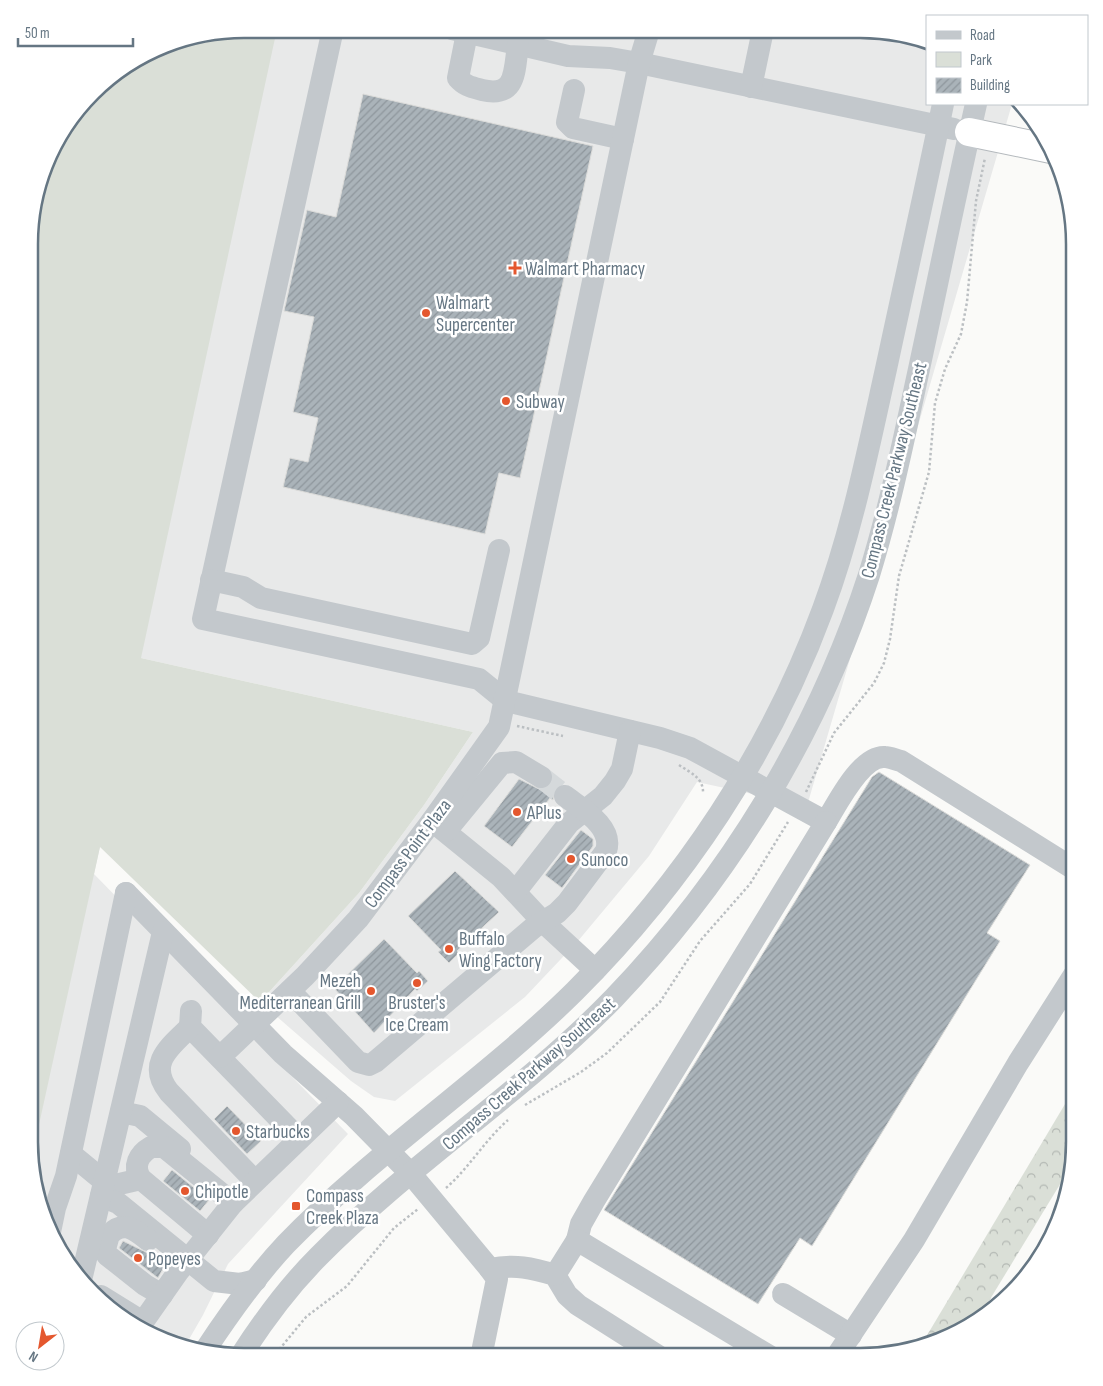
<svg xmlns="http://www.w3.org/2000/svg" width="1103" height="1386" font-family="'Sofia Sans Condensed',sans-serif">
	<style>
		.built { fill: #e8e9e9 }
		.green { fill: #dadfd7 }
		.forest { fill: url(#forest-crowns) }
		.building { fill: url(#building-hatch); stroke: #dcdcda }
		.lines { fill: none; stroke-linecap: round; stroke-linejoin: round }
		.minor-tunnel { stroke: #d5d9db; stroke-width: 22; stroke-dasharray: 22 11; stroke-linecap: butt }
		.highway-casing { stroke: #b4b9bd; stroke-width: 30 }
		.path { stroke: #bbbfc2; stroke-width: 2.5; stroke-dasharray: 2.5 2.5; stroke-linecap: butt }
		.minor { stroke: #c3c8cc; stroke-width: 22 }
		.highway { stroke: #fff; stroke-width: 28 }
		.poi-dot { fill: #e4572e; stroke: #fff; stroke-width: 2 }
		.labels { text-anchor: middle; stroke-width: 5; stroke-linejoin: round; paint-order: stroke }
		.poi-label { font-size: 19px; fill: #657683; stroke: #fff; text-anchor: start }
		.street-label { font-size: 19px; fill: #657683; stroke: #fff }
		.rim { fill: none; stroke: #657683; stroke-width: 2.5 }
	</style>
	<defs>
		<pattern id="forest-crowns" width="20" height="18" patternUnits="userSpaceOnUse" patternTransform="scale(1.25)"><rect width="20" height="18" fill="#dadfd7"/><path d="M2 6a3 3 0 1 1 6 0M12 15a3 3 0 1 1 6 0" fill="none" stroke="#b4b9b4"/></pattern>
		<pattern id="building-hatch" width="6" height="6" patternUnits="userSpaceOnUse" patternTransform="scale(1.25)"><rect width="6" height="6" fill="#aab3b9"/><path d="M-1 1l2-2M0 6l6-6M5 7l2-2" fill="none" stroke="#8e969c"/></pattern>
	</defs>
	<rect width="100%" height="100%" fill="#fafaf8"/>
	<path class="built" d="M243,29L888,31L927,45V104H1012L807,806L697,782L649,856L578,941L525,997L395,1101L374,1097L351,1081L260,1002L359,893L424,805L473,732L141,658L94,874L348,1134L228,1264L203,1315L184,1348L174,1346L124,1321L57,1250L36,1198L29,1143L31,215L57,136L102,82L174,40Z"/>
	<path class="green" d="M243,29H277L141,658L473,732L424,805L359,893L260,1002L100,847L31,1161L29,1143L31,215L57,136L102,82L174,40Z"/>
	<path class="forest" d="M1074,1089L1073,1163L978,1319L967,1329L923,1342Z"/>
	<g class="building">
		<path d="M363,94L593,146L520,478L499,473L485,534L283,487L290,458L308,462L318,418L293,412L314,317L284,311L307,210L336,217Z"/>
		<path d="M879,772L1030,865L987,933L1000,941L812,1246L800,1238L758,1304L604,1210L872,777Z"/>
		<path d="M554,777L562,784L554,789L553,800L550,798L512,847L484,826L519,779L541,790L552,784Z"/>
		<path d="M581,830L593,839V846L562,888L545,875Z"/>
		<path d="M455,871L499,912L457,951L459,953L449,963L438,952L441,950L408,916Z"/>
		<path d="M384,939L417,973L419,971L428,981L417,991L415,989L374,1033L334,988Z"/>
		<path d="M227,1106L261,1141L247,1154L214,1119Z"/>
		<path d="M172,1170L209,1200L200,1211L163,1181Z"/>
		<path d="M123,1241L156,1257L154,1259L164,1267L158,1278L119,1248Z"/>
	</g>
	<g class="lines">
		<path class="minor-tunnel" d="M541,777L565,796"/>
		<defs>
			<path id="highway" d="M969,132L1051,149"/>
		</defs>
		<use href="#highway" class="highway-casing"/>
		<g class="path">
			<path d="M517,726L563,736"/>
			<path d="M679,765C691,773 704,778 703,794"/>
			<path d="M806,792L834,733L874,683L884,663L890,639L899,576L929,472L935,403L945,369L961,334L967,302L976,201L985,158"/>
			<path d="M525,1105L581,1072L607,1053L660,1002L700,941L750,884L788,822"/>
			<path d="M446,1188C469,1168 485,1140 508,1120"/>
			<path d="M273,1357L306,1317L347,1286L394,1228L418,1209"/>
		</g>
		<g class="minor">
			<path d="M333,29L203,619L479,679L506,701L660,738L690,748L826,822C837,804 861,755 885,757C890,757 896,760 901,761L1074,869"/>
			<path d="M452,29L568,56L610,58L639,63L954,129"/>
			<path d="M467,33L458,78C465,86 471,87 482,90C517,98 514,71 518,45"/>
			<path d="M751,87L763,30"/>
			<path d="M574,90L567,122L573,128L623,139"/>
			<path d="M211,580L243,587L261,598L472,644L479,638L499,550"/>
			<path d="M432,821L501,877L543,922L595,970"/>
			<path d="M446,831L502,763L516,762L541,777"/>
			<path d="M516,891L569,823L603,796L615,781L622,769L630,731"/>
			<path d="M126,893L283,1054L354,1116L411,1174L490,1269L497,1279L481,1357"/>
			<path d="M290,991L358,1062L369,1065L375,1062L533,928L557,913L567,903L606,851C614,827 582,809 565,796"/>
			<path d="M191,1011L190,1027L299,1139"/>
			<path d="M190,1027C171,1046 146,1063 169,1092L255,1181"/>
			<path d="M220,1057L305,976L358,919L432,821L499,727L639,63L649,30"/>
			<path d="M121,1112L140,1116L180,1149"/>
			<path d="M71,1154L105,1182L115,1185L141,1179"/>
			<path d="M101,1196L118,1203L214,1281L240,1284L256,1280"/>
			<path d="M50,1232L55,1208L66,1176L126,893"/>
			<path d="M208,1235L141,1179C132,1166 139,1154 151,1147H164L233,1203"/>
			<path d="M148,1240C134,1229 123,1220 109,1235L105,1249L107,1255L145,1285L162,1295"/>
			<path d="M577,1240L581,1224L594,1201L826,822"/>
			<path d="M490,1269C515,1264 532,1268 555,1275L567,1295L578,1305L660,1357"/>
			<path d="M555,1275L577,1240L771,1357"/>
			<path d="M82,1276L163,932"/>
			<path d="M783,1294L851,1335"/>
			<path d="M101,1296L143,1322"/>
			<path d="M141,1330L143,1322L178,1272L233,1203L338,1102"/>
			<path d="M204,1352C229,1314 255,1277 286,1244C375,1152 484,1081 575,991C683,883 770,753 823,609C852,531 868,450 886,369C905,280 925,192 943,104"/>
			<path d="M240,1357C263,1321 289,1286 319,1256C411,1163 523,1092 614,998C729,878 818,733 869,575C890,507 904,438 919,369C938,281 956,192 976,104"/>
			<path d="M836,1357L914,1240L1018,1063L1074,975"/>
		</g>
		<use href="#highway" class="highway"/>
	</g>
	<g class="poi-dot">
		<path d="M512.5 260.5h5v5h5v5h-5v5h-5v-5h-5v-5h5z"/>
		<circle cx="426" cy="313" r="5"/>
		<circle cx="506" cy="401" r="5"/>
		<circle cx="517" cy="812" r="5"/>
		<circle cx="571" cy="859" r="5"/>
		<circle cx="449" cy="949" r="5"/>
		<circle cx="417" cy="983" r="5"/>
		<circle cx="371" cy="991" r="5"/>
		<circle cx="236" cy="1131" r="5"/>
		<circle cx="185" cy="1191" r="5"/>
		<rect x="291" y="1201" width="10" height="10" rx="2.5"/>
		<circle cx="138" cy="1258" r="5"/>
	</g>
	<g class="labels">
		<g class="poi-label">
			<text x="525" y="275">Walmart Pharmacy</text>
			<text x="436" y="309">Walmart<tspan x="436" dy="22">Supercenter</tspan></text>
			<text x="516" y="408">Subway</text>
			<text x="527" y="819">APlus</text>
			<text x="581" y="866">Sunoco</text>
			<text x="459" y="945">Buffalo<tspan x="459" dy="22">Wing Factory</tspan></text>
			<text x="361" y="987" text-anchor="end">Mezeh<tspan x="361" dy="22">Mediterranean Grill</tspan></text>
			<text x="417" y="1009" text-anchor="middle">Bruster's<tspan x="417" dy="22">Ice Cream</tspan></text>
			<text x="246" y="1138">Starbucks</text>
			<text x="195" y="1198">Chipotle</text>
			<text x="306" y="1202">Compass<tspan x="306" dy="22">Creek Plaza</tspan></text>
			<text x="148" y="1265">Popeyes</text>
		</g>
		<g class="street-label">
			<text transform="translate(893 470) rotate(-76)" y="7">Compass Creek Parkway Southeast</text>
			<text transform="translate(407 853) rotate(-53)" y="7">Compass Point Plaza</text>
			<text transform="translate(528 1073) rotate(-41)" y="7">Compass Creek Parkway Southeast</text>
		</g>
	</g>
	<path d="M0 0H1103V1386H0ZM244 38H860A206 206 0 0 1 1066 244V1142A206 206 0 0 1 860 1348H244A206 206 0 0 1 38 1142V244A206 206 0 0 1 244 38Z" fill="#fff" fill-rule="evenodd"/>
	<path class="rim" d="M244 38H860A206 206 0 0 1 1066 244V1142A206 206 0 0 1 860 1348H244A206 206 0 0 1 38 1142V244A206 206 0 0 1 244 38Z"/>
	<rect x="926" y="15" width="162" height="90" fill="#ffffff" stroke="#c1c8cd"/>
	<rect x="936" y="31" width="25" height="8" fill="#c3c8cc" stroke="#c1c8cd"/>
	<text x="970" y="40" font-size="15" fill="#657683">Road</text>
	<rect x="936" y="52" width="25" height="15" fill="#dadfd7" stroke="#c1c8cd"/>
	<text x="970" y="65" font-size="15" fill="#657683">Park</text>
	<rect x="936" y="78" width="25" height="15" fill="url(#building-hatch)" stroke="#c1c8cd"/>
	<text x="970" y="90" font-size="15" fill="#657683">Building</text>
	<g transform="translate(40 1346) rotate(211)"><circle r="24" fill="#ffffff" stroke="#c1c8cd"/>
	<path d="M0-4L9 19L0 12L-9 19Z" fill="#e4572e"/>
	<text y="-8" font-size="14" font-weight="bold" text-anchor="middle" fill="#657683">N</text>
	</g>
	<path d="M18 38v8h115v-8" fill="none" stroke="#657683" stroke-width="2.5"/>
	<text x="25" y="38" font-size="15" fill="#657683" stroke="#ffffff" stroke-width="4" paint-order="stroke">50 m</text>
</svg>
